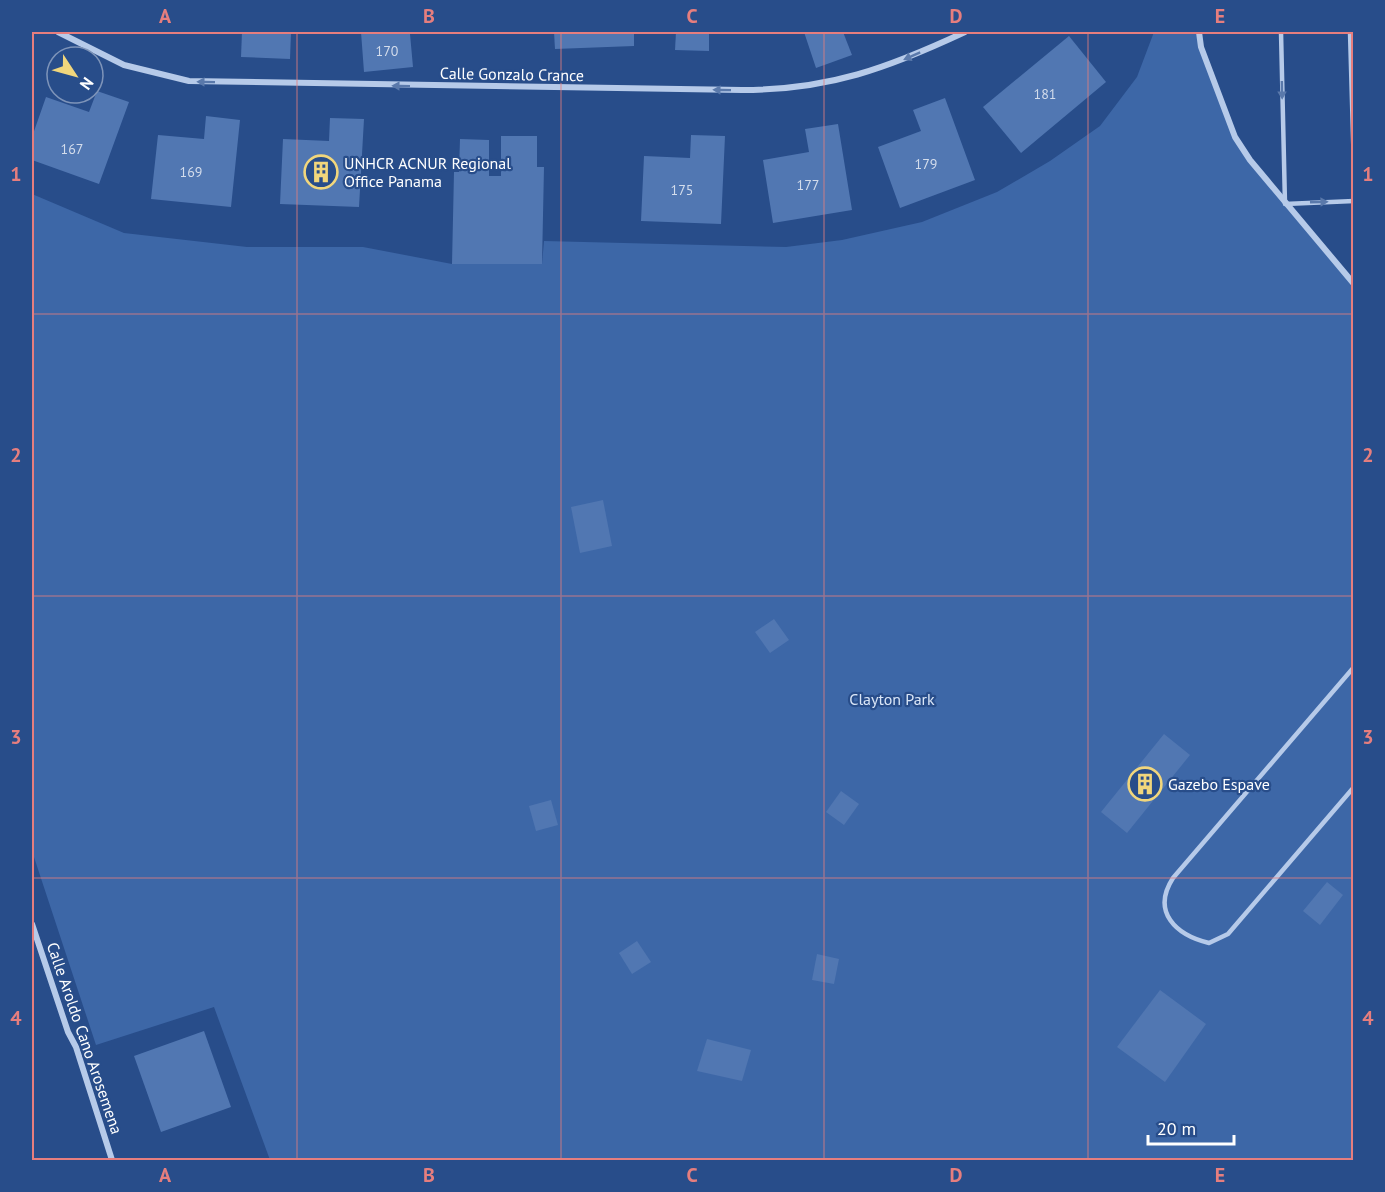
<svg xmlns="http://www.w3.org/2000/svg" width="1385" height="1192" font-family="'PT Sans',sans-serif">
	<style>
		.green { fill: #3d67a7 }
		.building { fill: #5177b2 }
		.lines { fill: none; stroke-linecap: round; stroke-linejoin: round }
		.lane { stroke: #b6cae9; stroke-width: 4.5 }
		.street { stroke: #b6cae9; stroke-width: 6 }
		.oneway { fill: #5a79ab }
		.grid { fill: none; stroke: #e67e7e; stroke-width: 1.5; stroke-opacity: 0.55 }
		.labels { text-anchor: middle; stroke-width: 4.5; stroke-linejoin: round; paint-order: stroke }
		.number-label { font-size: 14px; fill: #d4ddec }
		.street-label { font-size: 16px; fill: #fff; stroke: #284d8a }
		.poi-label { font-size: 16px; fill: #fff; stroke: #284d8a; text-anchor: start }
		.park-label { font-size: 16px; fill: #dae6f7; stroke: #284d8a }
		.neatline { fill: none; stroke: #e67e7e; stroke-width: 2 }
		.grid-label { font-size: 20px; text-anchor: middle; font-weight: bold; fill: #e67e7e }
	</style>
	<rect width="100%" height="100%" fill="#284d8a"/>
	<path class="green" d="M1154,32H1199L1201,47L1235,137L1353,284V1160H270L214,1007L96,1045L32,851V194L124,233L247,247H363L452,264H542L544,241L786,247L842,240L922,222L997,192L1050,161L1100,126L1137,77Z"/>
	<g class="building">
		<path d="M242,32H291L290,59L241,57Z"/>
		<path d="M361,32H420L410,34L413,67L364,72Z"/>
		<path d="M554,32H634V46L555,49Z"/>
		<path d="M676,32H709V51L675,50Z"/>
		<path d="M804,32H843L852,55L816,68Z"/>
		<path d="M1069,36L1106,82L1021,153L983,107Z"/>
		<path d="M97,91L129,102L99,184L32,160V137L46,97L89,112Z"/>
		<path d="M945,98L975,180L900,208L878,147L921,131L913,110Z"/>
		<path d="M206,116L240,120L231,207L151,199L158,135L204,139Z"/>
		<path d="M330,118L364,119L359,207L280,204L283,139L329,141Z"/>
		<path d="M838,124L852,210L773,223L763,160L809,152L805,129Z"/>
		<path d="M691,135L725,136L721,224L641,221L644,156L690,158Z"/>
		<path d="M501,136H537V167H544L542,264H452L454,172H459L460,139L489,140V176H501Z"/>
		<path d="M603,500L612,546L580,553L571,507Z"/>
		<path d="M774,619L789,640L770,653L755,632Z"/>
		<path d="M1164,734L1190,755L1127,833L1101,812Z"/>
		<path d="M841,791L859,804L844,825L826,812Z"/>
		<path d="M551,800L558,825L536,831L529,806Z"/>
		<path d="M1327,882L1343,895L1320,925L1303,911Z"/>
		<path d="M637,941L651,962L632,974L619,953Z"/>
		<path d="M817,954L839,959L834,984L812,980Z"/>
		<path d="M1160,990L1206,1024L1165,1082L1117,1047Z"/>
		<path d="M204,1031L231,1107L161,1132L134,1056Z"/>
		<path d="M707,1039L751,1050L742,1081L697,1071Z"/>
	</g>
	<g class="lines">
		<g class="lane">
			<path d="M1281,32L1285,204L1354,201"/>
			<path d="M1350,32L1354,171"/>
			<path d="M1354,667L1173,878C1151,912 1176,935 1209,943L1228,934L1354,787"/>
		</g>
		<g class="street">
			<path d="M58,32L124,65L189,81L742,90C829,90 888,68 965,32"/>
			<path d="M1199,32L1201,47L1235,137L1250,160L1354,284"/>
			<path d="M32,924L68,1032L76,1047L112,1160"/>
		</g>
	</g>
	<defs><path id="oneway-solid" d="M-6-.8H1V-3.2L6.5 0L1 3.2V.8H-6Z" transform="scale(1.5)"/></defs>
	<g class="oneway">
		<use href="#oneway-solid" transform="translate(912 56) rotate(156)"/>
		<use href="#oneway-solid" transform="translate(206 82) rotate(-179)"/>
		<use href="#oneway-solid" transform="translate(401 86) rotate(-179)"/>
		<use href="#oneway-solid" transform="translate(722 90) rotate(-179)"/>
		<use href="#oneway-solid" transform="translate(1282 90) rotate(89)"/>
		<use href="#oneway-solid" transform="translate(1319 202) rotate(-2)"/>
	</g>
	<path class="grid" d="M297,32V1160M561,32V1160M824,32V1160M1088,32V1160M32,314H1354M32,596H1354M32,878H1354"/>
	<defs>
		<symbol id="building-ring" viewBox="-11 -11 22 22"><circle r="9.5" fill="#284d8a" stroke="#f1d67c" stroke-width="1.5"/><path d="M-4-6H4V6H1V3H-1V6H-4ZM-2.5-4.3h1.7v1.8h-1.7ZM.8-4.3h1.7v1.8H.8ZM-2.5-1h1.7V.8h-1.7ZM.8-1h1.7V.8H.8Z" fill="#f1d67c"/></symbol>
	</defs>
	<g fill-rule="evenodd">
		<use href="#building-ring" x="302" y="153" width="38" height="38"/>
		<use href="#building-ring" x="1126" y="765" width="38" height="38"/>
	</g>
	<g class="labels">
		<g class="number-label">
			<text x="387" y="56">170</text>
			<text x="1045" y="99">181</text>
			<text x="72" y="154">167</text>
			<text x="926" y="169">179</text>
			<text x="191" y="177">169</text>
			<text x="808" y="190">177</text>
			<text x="682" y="195">175</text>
		</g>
		<g class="street-label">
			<text transform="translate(512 74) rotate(1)" y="6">Calle Gonzalo Crance</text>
			<text transform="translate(85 1038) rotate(71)" y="6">Calle Aroldo Cano Arosemena</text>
		</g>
		<g class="poi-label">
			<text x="344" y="169">UNHCR ACNUR Regional<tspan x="344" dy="18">Office Panama</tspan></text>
			<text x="1168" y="790">Gazebo Espave</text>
		</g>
		<g class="park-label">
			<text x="892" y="705">Clayton Park</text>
		</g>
	</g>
	<rect width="1385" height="1192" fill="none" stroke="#284d8a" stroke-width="66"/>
	<g transform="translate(75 75) rotate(126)"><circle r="28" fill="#284d8a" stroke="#7e94b9" stroke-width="1.5"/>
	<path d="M0-4.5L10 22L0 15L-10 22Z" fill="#f1d67c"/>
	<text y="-9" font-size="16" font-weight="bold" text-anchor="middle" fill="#ffffff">N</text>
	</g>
	<path d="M1148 1135v9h86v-9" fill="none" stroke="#ffffff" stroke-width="3"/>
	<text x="1157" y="1135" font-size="18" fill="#ffffff" stroke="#284d8a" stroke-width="4.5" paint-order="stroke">20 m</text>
	<rect x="33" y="33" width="1319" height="1126" class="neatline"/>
	<g class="grid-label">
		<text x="165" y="23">A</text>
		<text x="429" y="23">B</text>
		<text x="692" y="23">C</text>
		<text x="956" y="23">D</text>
		<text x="1220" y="23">E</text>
		<text x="16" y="181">1</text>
		<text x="1368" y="181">1</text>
		<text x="16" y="462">2</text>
		<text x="1368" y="462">2</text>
		<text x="16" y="744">3</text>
		<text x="1368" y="744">3</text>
		<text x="16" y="1025">4</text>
		<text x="1368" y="1025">4</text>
		<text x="165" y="1182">A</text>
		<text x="429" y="1182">B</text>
		<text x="692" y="1182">C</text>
		<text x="956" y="1182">D</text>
		<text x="1220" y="1182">E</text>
	</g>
</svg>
